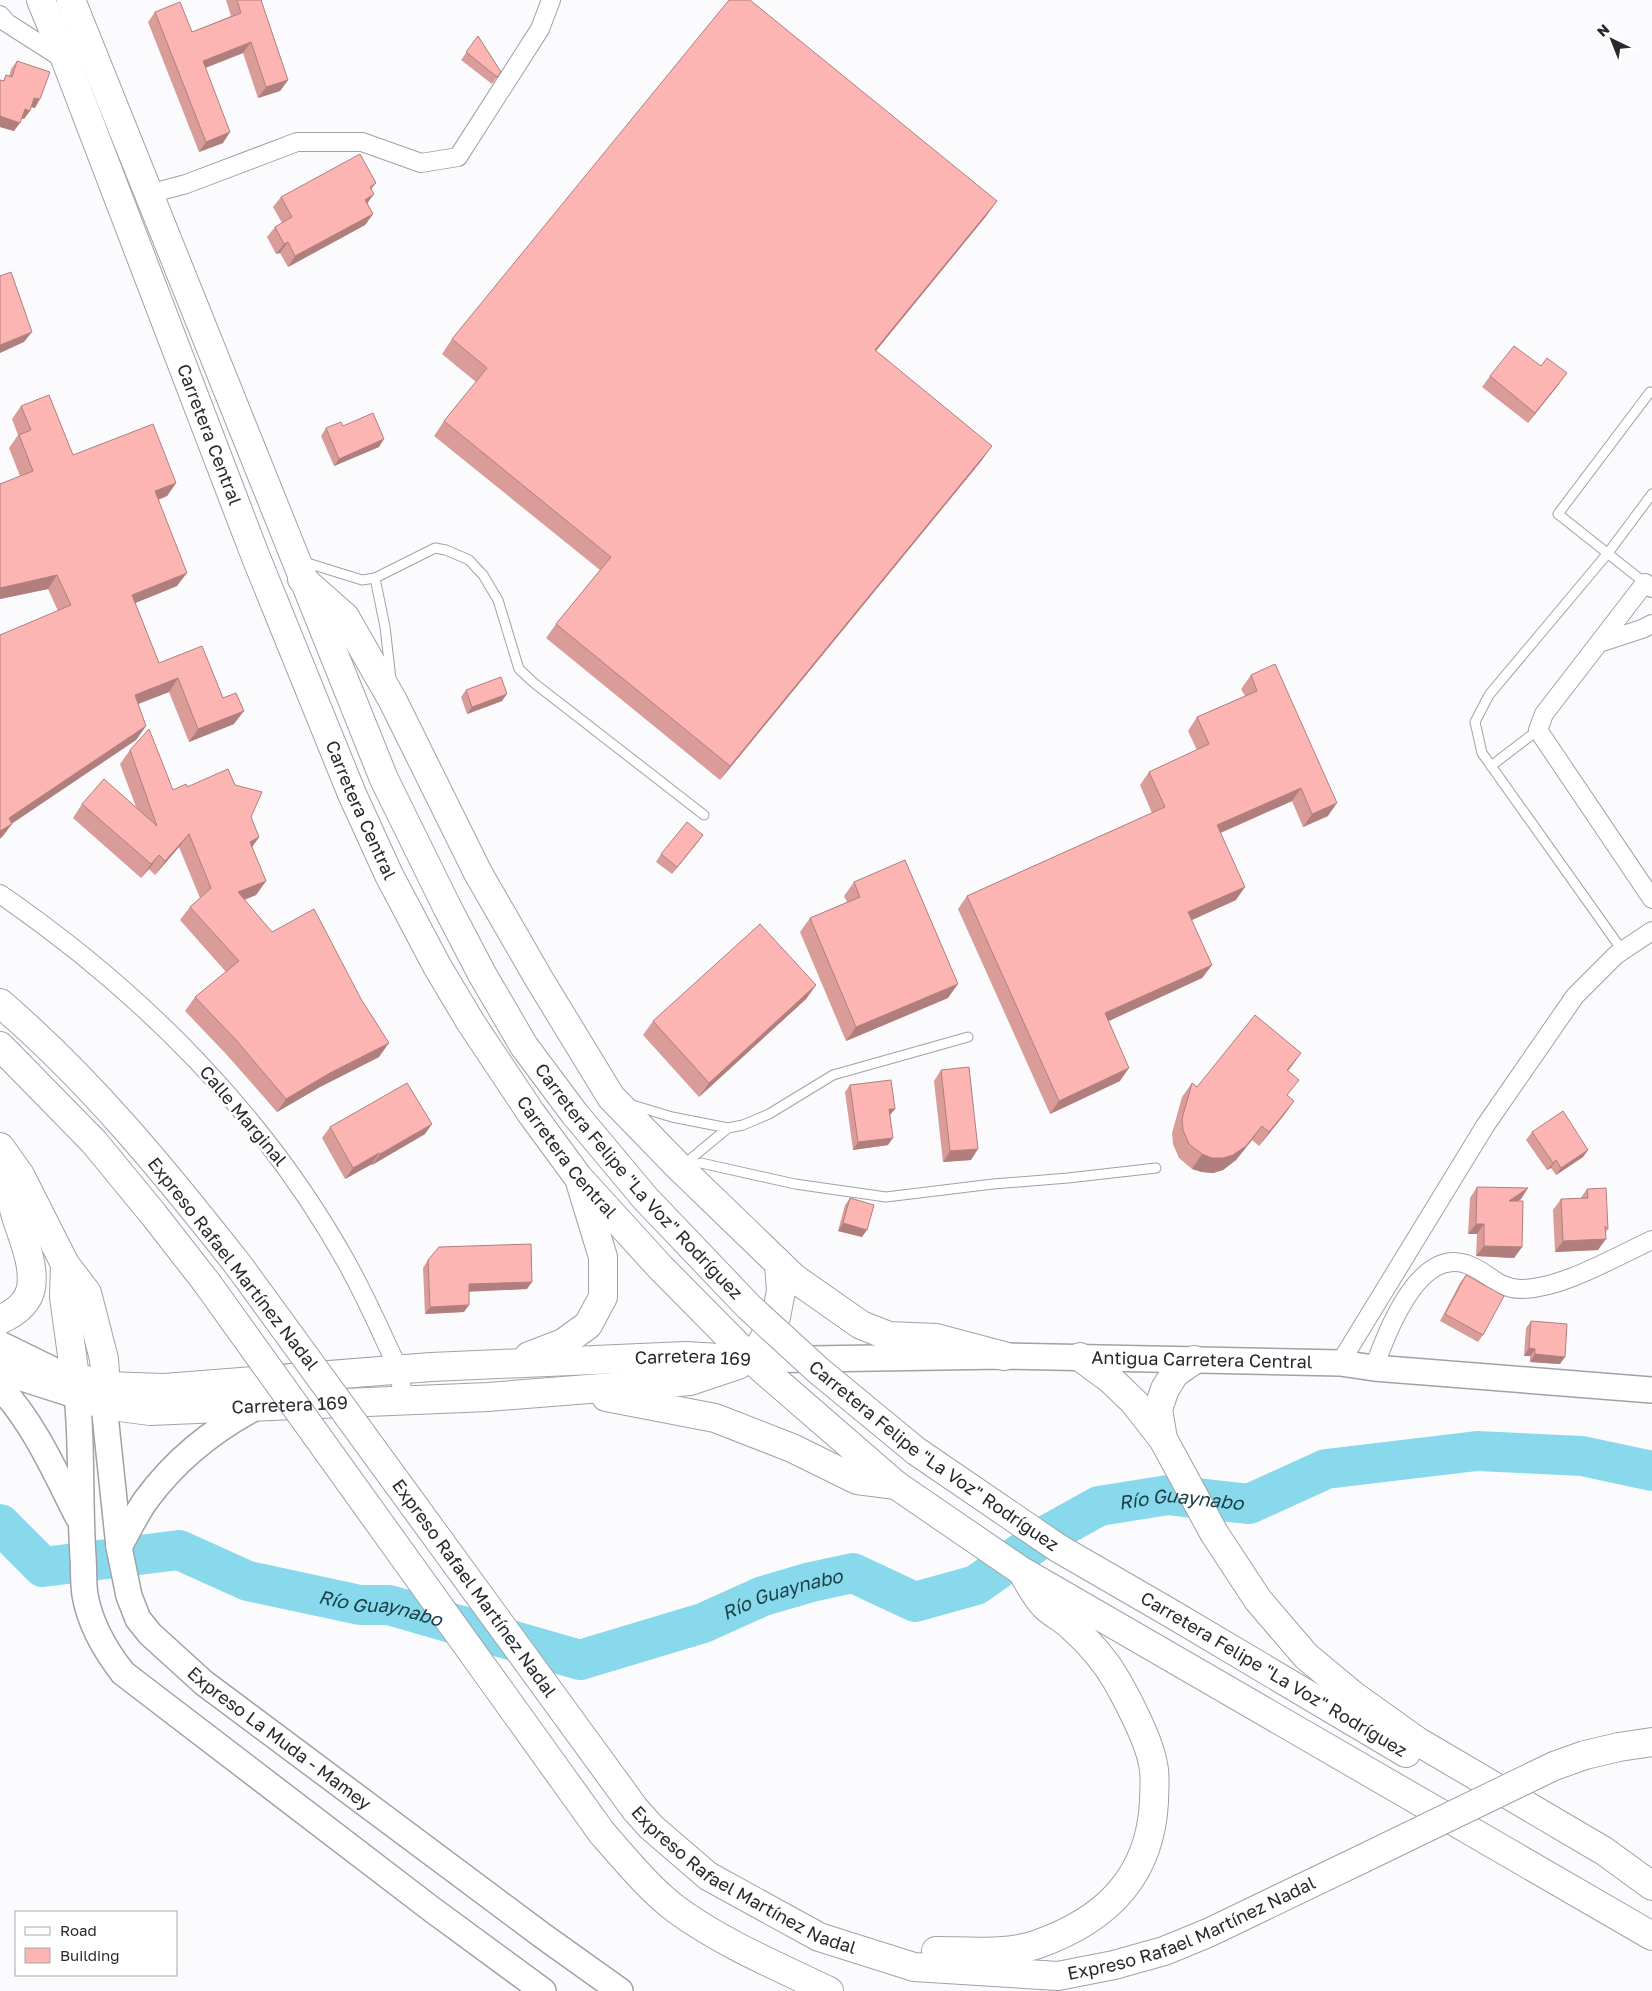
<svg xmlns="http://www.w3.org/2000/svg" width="1652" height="1991" font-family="'Golos Text',sans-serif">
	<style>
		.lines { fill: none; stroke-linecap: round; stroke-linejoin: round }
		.river { stroke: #89d9ec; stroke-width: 40 }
		.lane-casing { stroke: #a0a1aa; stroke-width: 11 }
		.street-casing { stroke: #a0a1aa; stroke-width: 20 }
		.secondary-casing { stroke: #a0a1aa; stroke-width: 28 }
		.highway-casing { stroke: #a0a1aa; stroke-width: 30 }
		.lane { stroke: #fff; stroke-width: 9 }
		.street { stroke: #fff; stroke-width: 18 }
		.secondary { stroke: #fff; stroke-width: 25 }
		.highway { stroke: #fff; stroke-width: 28 }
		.highway-bridge-casing { stroke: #a0a1aa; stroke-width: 30; stroke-linecap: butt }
		.highway-bridge { stroke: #fff; stroke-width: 28 }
		.wall { fill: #d99c99 }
		.shaded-wall { fill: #b07f7d }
		.building { fill: #fcb5b2; stroke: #b07f7d }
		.labels { text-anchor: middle; stroke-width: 5; stroke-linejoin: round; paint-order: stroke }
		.street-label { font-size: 18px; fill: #29292d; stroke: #fff }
		.water-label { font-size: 19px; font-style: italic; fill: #1a4048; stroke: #fff }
	</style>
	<rect width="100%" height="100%" fill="#fbfbfd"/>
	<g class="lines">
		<path class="river" id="s1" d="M0,1524L43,1567L179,1550L248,1581L360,1605H389L580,1660L703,1623L763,1596L811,1582L853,1573L915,1602L976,1585L1045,1536L1099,1506L1168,1495L1249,1504L1326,1469L1477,1451L1582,1456L1652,1471"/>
		<defs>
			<g id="lane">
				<path d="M301,561L362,580L375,578L435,548L446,550L469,560L483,575L498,600L519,669L534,683L704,815"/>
				<path d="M375,578L385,627L391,679"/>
				<path d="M1645,583L1558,514L1650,392"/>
				<path d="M1491,766L1538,730"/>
				<path d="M1622,950L1482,753L1475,722L1489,695L1608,553L1652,494"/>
				<path d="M629,1104L672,1117L728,1128"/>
				<path d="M682,1166L728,1128L743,1125L769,1114L833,1075L968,1037"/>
				<path d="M685,1167L701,1163L795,1184L886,1197L993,1184L1068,1178L1156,1168"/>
			</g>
			<g id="street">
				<path d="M0,15L7,23L65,60"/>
				<path d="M149,194L186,184L297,142H362L421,163L458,157L540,29L551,0"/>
				<path d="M1652,588L1645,583L1544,714L1538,730L1652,899"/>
				<path d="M1599,643L1642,629L1652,624"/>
				<path d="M0,894C141,991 265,1115 348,1265C361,1289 372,1312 383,1336C388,1348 395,1359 398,1371C401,1381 402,1391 404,1401"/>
				<path d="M1340,1363L1485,1126L1575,996L1616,955L1652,931"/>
				<path d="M1374,1368C1386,1334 1418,1248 1466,1264C1487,1270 1496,1289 1521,1289C1561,1289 1615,1257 1652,1240"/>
			</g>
			<g id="secondary">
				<path d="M0,1344L59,1373L75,1377C83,1437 79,1497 83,1557C84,1569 83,1583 85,1595C90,1624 105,1650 123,1673L430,1908L543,1991"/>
				<path id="s2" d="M752,1360L1004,1356L1340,1363L1374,1368L1652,1390"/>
				<path d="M0,1368L22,1378L75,1395"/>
				<path id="s3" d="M106,1386L104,1405L119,1547L129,1596L138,1619L150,1634L204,1683L543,1936L620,1991"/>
				<path d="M0,1387C35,1425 55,1472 78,1517"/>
				<path d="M119,1547C128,1531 136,1514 146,1500C176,1459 214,1429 258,1406"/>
			</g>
			<g id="highway">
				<path id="s4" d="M41,0L66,61L255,555L352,794L389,875L437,966L471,1023L531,1113L578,1177L661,1268L752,1360L896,1485L1020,1570L1652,1936"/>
				<path d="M71,0L384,779L447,907L482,974"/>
				<path d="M302,579L345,617L393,701L478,873L539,979L611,1097L680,1168L794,1278L861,1325L889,1336L936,1338L1004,1356"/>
				<path d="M0,1003C90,1080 166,1173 239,1266"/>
				<path d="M0,1046L94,1142L154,1215L207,1283"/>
				<path d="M0,1147L20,1175L65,1264L87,1293L104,1359L106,1386"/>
				<path id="s5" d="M65,1264L64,1297L75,1377L106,1386L164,1388L431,1367L686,1356L752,1360"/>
				<path d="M0,1320C13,1314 28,1304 31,1288C35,1263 22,1237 15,1213C11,1197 6,1181 2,1165"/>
				<path d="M529,1356L563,1343L588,1325L603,1297V1257L581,1185"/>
				<path d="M1080,1357L1110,1379L1134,1402L1163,1439L1214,1533L1258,1600L1306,1656L1354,1696L1417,1741L1604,1851L1652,1886"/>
				<path d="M752,1360L776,1317L781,1291L779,1264"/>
				<path id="s6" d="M77,1395L104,1405L150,1411L488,1397L690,1381L738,1365"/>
				<path d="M606,1397L715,1418L792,1448L857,1480L896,1485"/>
				<path d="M1163,1439L1158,1409L1165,1389L1175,1373L1194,1360"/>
				<path id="s7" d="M1058,1548L1172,1614L1406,1753"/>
				<path d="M1585,1755L1619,1747L1652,1742"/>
				<path id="s8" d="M635,1809L651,1827L708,1876L819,1937L914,1967L1058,1976L1114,1965L1164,1951L1208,1933L1362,1859"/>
				<path d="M602,1833C624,1858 650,1890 677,1910C724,1944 777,1966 829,1991"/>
				<path d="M936,1951C967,1951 1009,1955 1038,1944C1106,1920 1150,1877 1154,1802C1154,1789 1156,1777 1153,1764C1149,1741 1129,1702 1117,1681C1105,1660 1089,1642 1071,1626C1063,1618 1051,1613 1044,1605C1036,1597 1031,1586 1025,1577"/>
			</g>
		</defs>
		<use href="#lane" class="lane-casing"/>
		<use href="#street" class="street-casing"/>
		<use href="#secondary" class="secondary-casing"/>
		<use href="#highway" class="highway-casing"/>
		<use href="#lane" class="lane"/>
		<use href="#street" class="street"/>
		<use href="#secondary" class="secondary"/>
		<use href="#highway" class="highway"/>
		<defs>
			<g id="highway-bridge">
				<path id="s9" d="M482,974L524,1046L574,1113L645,1198L749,1307L819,1371L916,1451L1058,1548"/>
				<path id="s10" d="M239,1266L635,1809"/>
				<path d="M207,1283L602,1833"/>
				<path d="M1362,1859L1554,1766L1585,1755"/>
			</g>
		</defs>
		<use href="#highway-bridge" class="highway-bridge-casing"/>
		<use href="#highway-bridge" class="highway-bridge"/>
	</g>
	<g class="wall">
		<path d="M226,0H261L288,80L280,91L258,98L243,53L205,68L223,143L199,152L148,22L155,12L192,32L231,16Z"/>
		<path d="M478,36L501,72L492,84L461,60Z"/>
		<path d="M17,61L35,108L31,107L24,119L21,118L14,131L0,127V80L3,81L6,75L9,76L11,69Z"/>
		<path d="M376,183L371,190L368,204L373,214L365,225L288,267L280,253L276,254L267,237L275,227L282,223L273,207L281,197Z"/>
		<path d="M987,215L876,351L982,460L720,780L546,638L556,624L600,570L434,436L444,421L476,382L442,354L452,339Z"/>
		<path d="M1490,376L1559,384L1528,423L1482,387Z"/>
		<path d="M21,406L73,455L176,483L167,496L158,500L177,586L135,603L159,663L223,698L234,724L189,742L169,692L138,704L146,726L136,740L12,823L2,837L58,611L48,589L0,599V484L20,476L9,448L18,435L12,419Z"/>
		<path d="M343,426L379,447L334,466L321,436L326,428Z"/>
		<path d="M1251,675L1328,816L1303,827L1292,801L1221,833L1236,900L1191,920L1212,965L1202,978L1108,1021L1120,1081L1050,1114L958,909L967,896L1152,813L1140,785L1149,772L1197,750L1188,731L1197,717L1245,696L1241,689Z"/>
		<path d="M466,690L502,701L467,714L461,697Z"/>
		<path d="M130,750L173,790L187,787L235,785L251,817L259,837L252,847L266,881L256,895L244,900L379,1057L320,1087L277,1112L226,1054L185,1011L195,997L226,972L180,920L190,907L200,898L179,847L155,875L149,869L141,878L73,818L82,804L136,807L120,764Z"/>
		<path d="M703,835L672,874L656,862L661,854Z"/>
		<path d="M854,882L948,998L846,1041L800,932L810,918L847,902L844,896Z"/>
		<path d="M816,985L806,999L699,1097L643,1035L653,1021Z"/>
		<path d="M1301,1053L1288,1070V1096L1294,1101L1284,1115L1259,1146L1252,1140L1236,1160L1223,1170L1213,1173L1202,1172L1192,1169L1179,1158L1173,1144L1172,1133L1182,1097L1192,1083L1197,1087Z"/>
		<path d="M941,1070L971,1160L943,1162L934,1081Z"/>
		<path d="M850,1085L895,1109L890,1115L888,1145L853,1150L845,1092Z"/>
		<path d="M330,1127L425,1134L372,1165V1164L345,1179L322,1138Z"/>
		<path d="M1532,1132L1588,1150L1583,1157L1556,1175L1551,1168L1547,1170L1526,1140Z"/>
		<path d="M1477,1187L1521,1199L1518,1201L1522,1247L1514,1258L1476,1256L1477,1234H1468L1470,1198Z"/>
		<path d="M1587,1189L1608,1229L1605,1233L1598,1250L1555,1252L1553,1210L1561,1199H1580Z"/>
		<path d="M850,1198L862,1237L838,1231L845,1205Z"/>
		<path d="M428,1260L527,1289L469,1291L464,1312L425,1314L423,1268Z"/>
		<path d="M1466,1275L1483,1335L1478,1342L1440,1321L1460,1283Z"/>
		<path d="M1531,1321L1560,1364L1530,1362V1356H1524L1526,1328Z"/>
	</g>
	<g class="shaded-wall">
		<path d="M251,42L243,53L195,72L203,61Z"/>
		<path d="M288,80L280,91L258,98L266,87Z"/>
		<path d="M34,98L40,99L35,108L28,106Z"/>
		<path d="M25,109L30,111L24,119L19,117Z"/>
		<path d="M0,116L20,123L14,131L0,127Z"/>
		<path d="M230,132L223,143L199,152L206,142Z"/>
		<path d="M374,194L366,205L365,200Z"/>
		<path d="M997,201L987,215L865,364L875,350Z"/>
		<path d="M373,214L365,225L288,267L295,256Z"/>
		<path d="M288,242L280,253L276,254L284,244Z"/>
		<path d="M32,332L24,342L0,353V345Z"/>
		<path d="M1567,373L1559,384L1528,423L1535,413Z"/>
		<path d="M384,439L379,447L334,466L339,459Z"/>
		<path d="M992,446L982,460L720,780L730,766Z"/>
		<path d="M176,483L167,496L145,505L155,491Z"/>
		<path d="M187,573L177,586L123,608L132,595Z"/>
		<path d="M57,575L48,589L0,599V588Z"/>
		<path d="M178,678L169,692L125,709L135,695Z"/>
		<path d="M507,694L502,701L467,714L472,707Z"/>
		<path d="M244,711L234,724L189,742L198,729Z"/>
		<path d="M146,726L136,740L4,829L12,824L2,837L0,839V831L9,818Z"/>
		<path d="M1301,788L1292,801L1208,838L1217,825Z"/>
		<path d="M1337,803L1328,816L1303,827L1312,814Z"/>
		<path d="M189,834L179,847L155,875L165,861Z"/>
		<path d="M703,835L698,842L672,874L677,867Z"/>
		<path d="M259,837L250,850V842Z"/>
		<path d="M159,855L149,869L141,878L151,864Z"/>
		<path d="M266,881L256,895L228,906L238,892Z"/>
		<path d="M1245,887L1236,900L1179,926L1188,912Z"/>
		<path d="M1212,965L1202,978L1096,1027L1105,1013Z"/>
		<path d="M958,984L948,998L846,1041L856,1027Z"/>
		<path d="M816,985L806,999L699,1097L709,1083Z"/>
		<path d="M389,1043L379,1057L320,1087L277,1112L286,1099L330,1073Z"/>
		<path d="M1301,1053L1291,1067L1277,1084L1287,1070Z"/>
		<path d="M1129,1068L1120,1081L1050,1114L1059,1101Z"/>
		<path d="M1294,1101L1284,1115L1259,1146L1269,1132Z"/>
		<path d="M889,1109H895L889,1116Z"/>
		<path d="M432,1124L425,1134L372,1165L380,1154Z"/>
		<path d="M1262,1126L1252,1140L1236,1160L1223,1170L1213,1173L1202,1172L1192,1169L1202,1154Z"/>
		<path d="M893,1138L888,1145L853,1150L858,1142Z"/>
		<path d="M978,1149L971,1160L943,1162L950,1151Z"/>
		<path d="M1588,1150L1583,1157L1556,1175L1561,1168Z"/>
		<path d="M379,1153L372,1164L345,1179L353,1168Z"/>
		<path d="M1556,1160L1551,1168L1547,1170L1553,1163Z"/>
		<path d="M1528,1188L1521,1199L1502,1212L1509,1201Z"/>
		<path d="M843,1223L867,1230L862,1237L838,1231Z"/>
		<path d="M1476,1224H1484L1477,1234H1468Z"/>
		<path d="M1606,1239L1598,1250L1555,1252L1563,1241Z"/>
		<path d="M1484,1246L1522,1247L1514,1258L1476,1256Z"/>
		<path d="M532,1282L527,1289L464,1292L469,1284Z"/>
		<path d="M469,1305L464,1312L425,1314L430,1307Z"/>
		<path d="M1529,1348L1535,1349L1530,1356H1524Z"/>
		<path d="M1535,1354L1565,1357L1560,1364L1530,1362Z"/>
	</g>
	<g class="building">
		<path d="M237,0H261L288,80L266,87L251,42L203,61L230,132L206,142L155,12L180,2L192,32L241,13Z"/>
		<path d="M729,0H750L997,201L875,350L992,446L730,766L556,624L611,557L444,421L487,368L452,339Z"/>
		<path d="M478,36L501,72L497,77L466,52Z"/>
		<path d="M17,61L50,72L40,99L34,98L30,111L25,109L20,123L0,116V80L4,81L6,75L12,77Z"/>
		<path d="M360,154L376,183L370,187L374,194L365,200L373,214L295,256L288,242L284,244L275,227L292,217L281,197Z"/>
		<path d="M11,272L32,332L0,345V276Z"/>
		<path d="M1514,346L1541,366L1547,358L1567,373L1535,413L1490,376Z"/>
		<path d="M49,395L73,455L153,424L176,483L155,491L187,573L132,595L159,663L202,646L223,698L236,693L244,711L198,729L178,678L135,695L146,726L9,818L12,824L0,831V635L71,605L57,575L0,588V484L33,471L19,435L31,430L21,406Z"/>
		<path d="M373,413L384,439L339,459L326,428L341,422L343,426Z"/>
		<path d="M1275,664L1337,803L1312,814L1301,788L1217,825L1245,887L1188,912L1212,965L1105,1013L1129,1068L1059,1101L967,896L1165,807L1149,772L1209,744L1197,717L1257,691L1251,675Z"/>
		<path d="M501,677L507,694L472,707L466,690Z"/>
		<path d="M149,729L173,790L186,784L187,787L228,769L235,785L262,792L251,817L259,837L250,842L266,881L238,892L272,932L314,909L361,999L389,1043L330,1073L286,1099L236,1040L195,997L239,961L190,907L211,888L189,834L165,861L159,855L151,864L82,804L104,779L157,826L130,750Z"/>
		<path d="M687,822L703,835L677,867L661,854Z"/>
		<path d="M905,860L958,984L856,1027L810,918L860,897L854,882Z"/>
		<path d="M760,924L816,985L709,1083L653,1021Z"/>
		<path d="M1255,1015L1301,1053L1287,1070L1299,1080L1287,1095L1294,1101L1269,1132L1262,1126L1246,1146L1233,1155L1223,1158H1212L1202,1154L1189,1144L1183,1130L1182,1119L1192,1083L1197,1087Z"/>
		<path d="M969,1067L978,1149L950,1151L941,1070Z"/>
		<path d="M891,1080L895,1109H889L893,1138L858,1142L850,1085Z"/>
		<path d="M407,1083L432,1124L380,1154L379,1153L353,1168L330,1127Z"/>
		<path d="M1563,1111L1588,1150L1561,1168L1556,1160L1553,1163L1532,1132Z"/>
		<path d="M1477,1187L1528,1188L1509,1201H1523L1522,1247L1484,1246V1224H1476Z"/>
		<path d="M1606,1188L1608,1229L1605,1226L1606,1239L1563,1241L1561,1199L1588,1198L1587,1189Z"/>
		<path d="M850,1198L874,1205L867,1230L843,1223Z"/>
		<path d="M531,1244L532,1282L469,1284V1305L430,1307L428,1260L439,1247Z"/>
		<path d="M1466,1275L1504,1296L1483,1335L1445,1314Z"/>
		<path d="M1531,1321L1567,1324L1565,1357L1535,1354V1349L1529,1348Z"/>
	</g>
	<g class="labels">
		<g class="street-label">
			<text dy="6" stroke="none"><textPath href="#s4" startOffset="466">Carretera Central</textPath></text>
			<text dy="6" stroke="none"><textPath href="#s4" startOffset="871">Carretera Central</textPath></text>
			<text transform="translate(243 1116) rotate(50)" y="6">Calle Marginal</text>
			<text dy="6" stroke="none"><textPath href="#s4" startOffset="1276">Carretera Central</textPath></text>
			<text dy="6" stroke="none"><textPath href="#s9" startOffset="261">Carretera Felipe "La Voz" Rodríguez</textPath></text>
			<text transform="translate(233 1264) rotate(52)" y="6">Expreso Rafael Martínez Nadal</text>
			<text dy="6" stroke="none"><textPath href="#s2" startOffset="450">Antigua Carretera Central</textPath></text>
			<text dy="6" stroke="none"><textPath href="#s5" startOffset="734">Carretera 169</textPath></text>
			<text dy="6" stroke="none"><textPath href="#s6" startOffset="215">Carretera 169</textPath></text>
			<text dy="6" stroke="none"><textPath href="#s9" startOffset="666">Carretera Felipe "La Voz" Rodríguez</textPath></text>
			<text dy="6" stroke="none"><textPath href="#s10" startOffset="399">Expreso Rafael Martínez Nadal</textPath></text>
			<text dy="6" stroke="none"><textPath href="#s7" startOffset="250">Carretera Felipe "La Voz" Rodríguez</textPath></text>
			<text dy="6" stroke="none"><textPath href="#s3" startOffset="422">Expreso La Muda - Mamey</textPath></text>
			<text dy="6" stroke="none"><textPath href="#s8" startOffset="132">Expreso Rafael Martínez Nadal</textPath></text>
			<text dy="6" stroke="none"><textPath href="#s8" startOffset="612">Expreso Rafael Martínez Nadal</textPath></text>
		</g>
		<g class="water-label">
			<text dy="7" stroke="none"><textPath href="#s1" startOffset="1264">Río Guaynabo</textPath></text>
			<text dy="7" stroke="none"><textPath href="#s1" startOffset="829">Río Guaynabo</textPath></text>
			<text dy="7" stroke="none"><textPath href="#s1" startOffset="409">Río Guaynabo</textPath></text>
		</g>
	</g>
	<rect x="15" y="1911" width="162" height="65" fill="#ffffff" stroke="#a9a9ab"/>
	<rect x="25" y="1927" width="25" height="8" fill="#ffffff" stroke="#a9a9ab"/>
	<text x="60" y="1936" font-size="15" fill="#29292d">Road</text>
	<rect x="25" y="1948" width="25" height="15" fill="#fcb5b2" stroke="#a9a9ab"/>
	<text x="60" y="1961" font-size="15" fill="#29292d">Building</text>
	<g transform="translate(1612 40) rotate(317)" stroke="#ffffff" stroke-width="4" paint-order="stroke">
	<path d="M0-4L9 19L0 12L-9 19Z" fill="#29292d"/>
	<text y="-8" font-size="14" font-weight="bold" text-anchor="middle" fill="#29292d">N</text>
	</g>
</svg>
